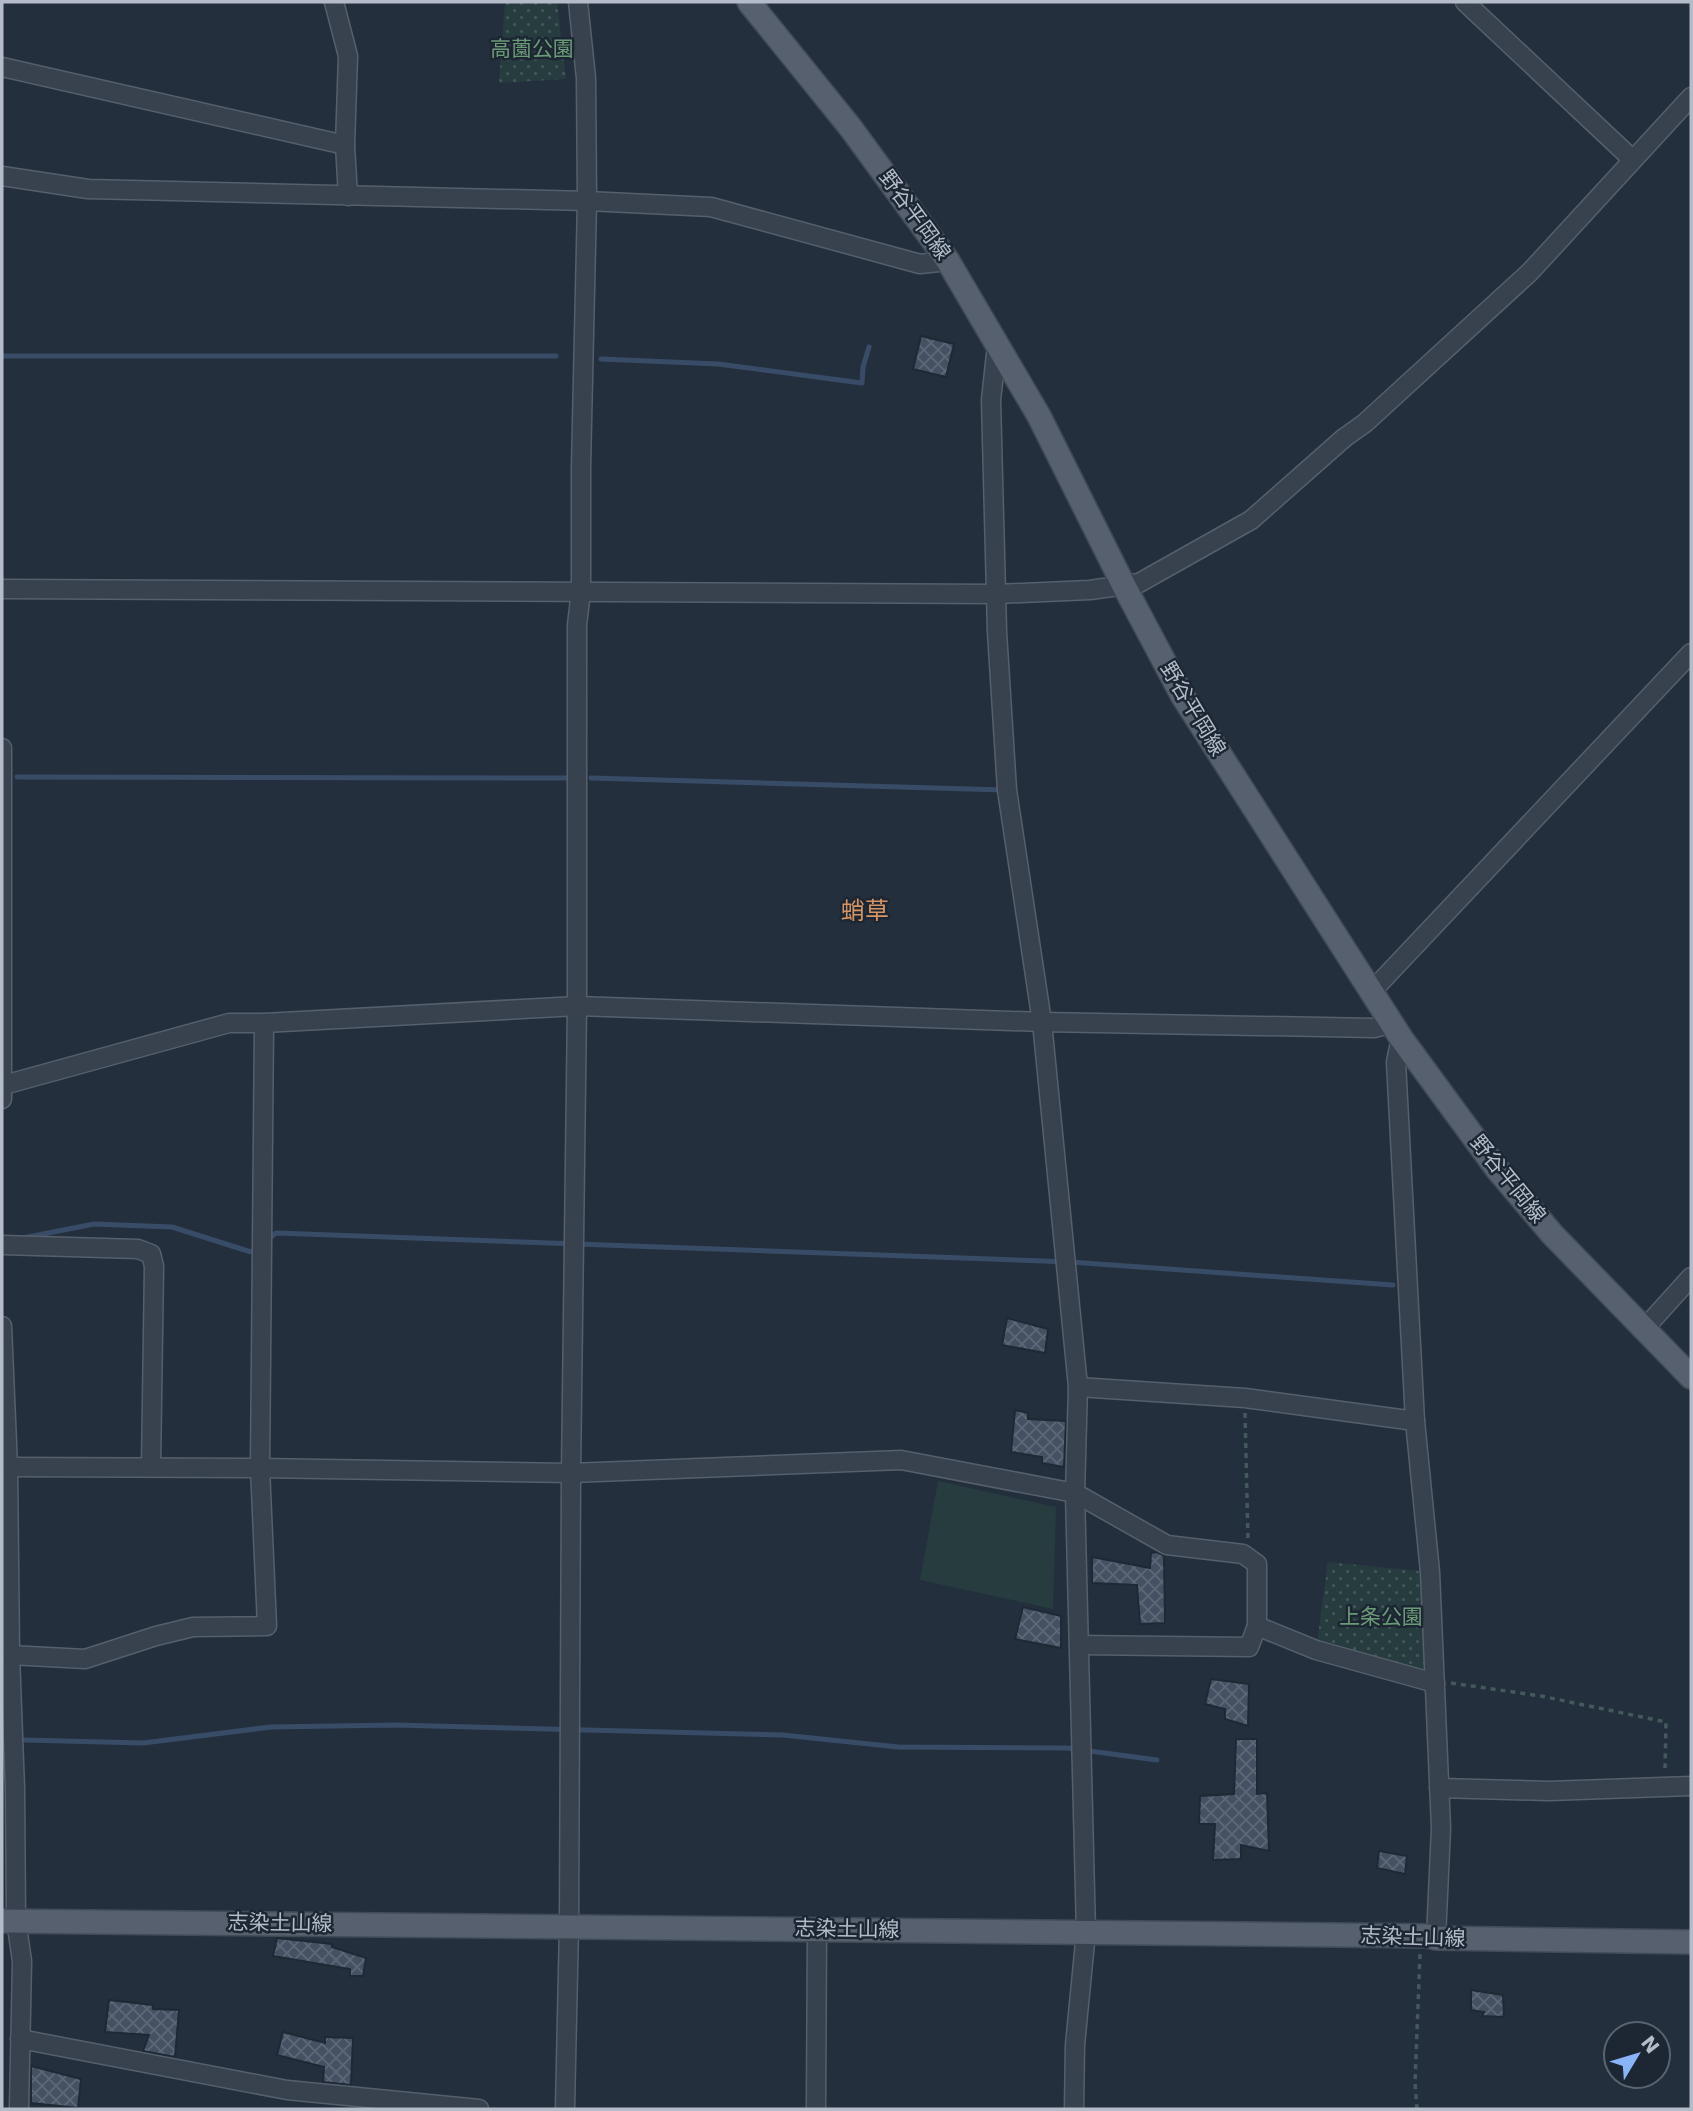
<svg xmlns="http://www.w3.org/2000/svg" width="1693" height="2111" font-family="'DejaVu Sans','Noto Sans JP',sans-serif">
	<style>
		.green { fill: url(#green-dots) }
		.pitch { fill: #263c3f }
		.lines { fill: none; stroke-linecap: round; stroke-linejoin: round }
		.stream { stroke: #394c67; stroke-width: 5 }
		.building { fill: url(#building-cross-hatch); stroke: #1f2835; stroke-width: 2 }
		.minor-casing { stroke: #565f6c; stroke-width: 21 }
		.major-casing { stroke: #414a57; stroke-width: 26 }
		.path { stroke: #44595c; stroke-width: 3.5; stroke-dasharray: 5 5; stroke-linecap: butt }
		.minor { stroke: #38414e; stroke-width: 18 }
		.major { stroke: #56606e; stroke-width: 23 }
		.labels { text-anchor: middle; stroke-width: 5; stroke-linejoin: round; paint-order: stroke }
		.park-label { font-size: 21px; fill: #6b9a76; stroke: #1d2633 }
		.street-label { font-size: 21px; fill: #b4bcc9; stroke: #1d2633 }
		.quarter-label { font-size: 24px; fill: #d59563; stroke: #1d2633 }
	</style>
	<defs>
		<pattern id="green-dots" width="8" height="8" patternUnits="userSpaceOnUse" patternTransform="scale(1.75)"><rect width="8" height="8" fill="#263c3f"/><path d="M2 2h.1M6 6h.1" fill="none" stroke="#435659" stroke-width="1.8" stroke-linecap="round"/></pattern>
		<pattern id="building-cross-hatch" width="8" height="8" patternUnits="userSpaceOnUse" patternTransform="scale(1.75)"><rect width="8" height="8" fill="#455162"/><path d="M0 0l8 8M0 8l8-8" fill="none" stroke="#5d6877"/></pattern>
	</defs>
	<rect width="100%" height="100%" fill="#242f3e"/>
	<g class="green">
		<path d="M505,2H557L566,79L499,83Z"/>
		<path d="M1328,1562L1430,1572L1435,1683L1316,1650Z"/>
	</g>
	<path class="pitch" d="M938,1481L1056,1507L1053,1609L920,1580Z"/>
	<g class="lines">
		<g class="stream">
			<path d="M2,356H556"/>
			<path d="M601,359L718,364L862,383L863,367L869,347"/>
			<path d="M17,777L568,778"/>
			<path d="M591,778L1004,790"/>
			<path d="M23,1238L94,1224L172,1227L251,1252L258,1247"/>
			<path d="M266,1241L276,1233L1070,1262L1393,1285"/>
			<path d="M25,1740L143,1743L271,1727L396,1725L783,1735L898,1747L1067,1748L1157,1760"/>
		</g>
	</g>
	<g class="building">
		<path d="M921,336L954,344L946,377L913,369Z"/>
		<path d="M1007,1318L1048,1329L1045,1353L1002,1345Z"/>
		<path d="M1015,1410L1028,1413V1419L1066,1421L1064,1467L1042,1463V1457L1011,1452Z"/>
		<path d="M1157,1552L1164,1556L1165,1623L1140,1624L1137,1585L1092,1583V1557L1150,1568L1151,1553Z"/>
		<path d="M1023,1607L1061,1616V1648L1015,1639Z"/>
		<path d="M1211,1679L1249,1684L1248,1726L1225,1719V1709L1205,1704Z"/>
		<path d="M1236,1739H1257V1794L1267,1793L1269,1851L1241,1845V1859L1213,1860L1215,1824H1199L1200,1796L1234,1794Z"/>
		<path d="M1379,1851L1407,1856L1405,1874L1377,1868Z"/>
		<path d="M277,1938L332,1944V1947L366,1958L363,1976H350V1969L273,1956Z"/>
		<path d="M1471,1990L1503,1995L1504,2017L1482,2016L1484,2012L1471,2010Z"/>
		<path d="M109,2000L153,2005V2009L179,2010L175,2057L143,2051L149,2035L105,2032Z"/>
		<path d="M283,2032L325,2043V2037L353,2038L351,2085L323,2082L324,2067L277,2055Z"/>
		<path d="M31,2066L81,2079L78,2108L31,2103Z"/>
	</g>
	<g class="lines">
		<defs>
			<g id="minor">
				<path d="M334,2L348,56L345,145L348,196"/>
				<path d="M1465,2L1632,159"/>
				<path d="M2,67L345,145"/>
				<path d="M2,176L88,189L587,201L711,207L920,264L948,261"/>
				<path d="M997,345L991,400L997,632L1007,790L1042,1022L1078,1387L1075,1493L1086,1932L1075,2045L1074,2109"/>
				<path d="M2,589L997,594L1090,590L1139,583L1251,520L1344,438L1365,423L1530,272L1691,97"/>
				<path d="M2,748V1099"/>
				<path d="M1372,991L1691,653"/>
				<path d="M1401,1038L1396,1062L1415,1421L1430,1572L1441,1828L1436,1938"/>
				<path d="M2,1082L11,1083L229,1023H264L577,1006L1042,1022L1374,1028L1393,1023"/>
				<path d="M2,1245L138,1249L151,1254L154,1266L151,1467"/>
				<path d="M2,1326L8,1467L10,1655L15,1789L16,1920L22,1961L19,2109"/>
				<path d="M1644,1329L1691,1277"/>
				<path d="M1078,1387L1245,1398L1415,1421"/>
				<path d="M2,1467L260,1468L571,1473L901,1460L1075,1493L1167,1545L1243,1554L1257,1564V1626L1316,1650L1435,1683"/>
				<path d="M1079,1645L1249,1647L1257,1626"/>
				<path d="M10,1655L85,1659L156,1636L193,1627L267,1626L260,1468L264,1023"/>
				<path d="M1439,1788L1549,1791L1691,1786"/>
				<path d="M20,2039L287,2090L479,2109"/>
				<path d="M565,2108L569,1926L571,1473L577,1006V625L581,591V467L587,201L586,78L578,2"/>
				<path d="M816,2109L817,1929"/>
			</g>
			<g id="major">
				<path d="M749,2L850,127L948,261L1039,416L1123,584L1182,695L1401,1038L1497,1169L1552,1234L1691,1377"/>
				<path d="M2,1921L1428,1936L1436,1938L1691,1942"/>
			</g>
		</defs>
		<use href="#minor" class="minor-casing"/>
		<use href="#major" class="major-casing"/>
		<g class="path">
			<path d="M1245,1413L1248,1539"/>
			<path d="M1451,1683L1541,1696L1666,1722L1665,1768"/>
			<path d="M1417,2109L1415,2083L1420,1954"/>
		</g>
		<use href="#minor" class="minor"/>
		<use href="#major" class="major"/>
	</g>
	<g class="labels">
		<g class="park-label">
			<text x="532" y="56">高薗公園</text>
			<text x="1381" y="1624">上条公園</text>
		</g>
		<g class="street-label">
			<text transform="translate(915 215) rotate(54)" y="7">野谷平岡線</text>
			<text transform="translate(1193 709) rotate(59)" y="7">野谷平岡線</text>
			<text transform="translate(1508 1179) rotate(51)" y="7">野谷平岡線</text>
			<text transform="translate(280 1923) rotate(1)" y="7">志染土山線</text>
			<text transform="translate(847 1929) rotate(1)" y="7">志染土山線</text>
			<text transform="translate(1413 1937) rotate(2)" y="7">志染土山線</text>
		</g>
		<g class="quarter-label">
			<text x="865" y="919">蛸草</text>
		</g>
	</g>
	<rect width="1693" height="2111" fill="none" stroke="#b4bcc9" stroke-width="7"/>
	<g transform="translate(1637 2055) rotate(52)"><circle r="33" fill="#1d2633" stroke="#59626f" stroke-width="2"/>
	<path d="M0-5L12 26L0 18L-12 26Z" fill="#8ab4f8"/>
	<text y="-10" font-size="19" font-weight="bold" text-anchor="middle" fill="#b4bcc9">N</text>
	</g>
</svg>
